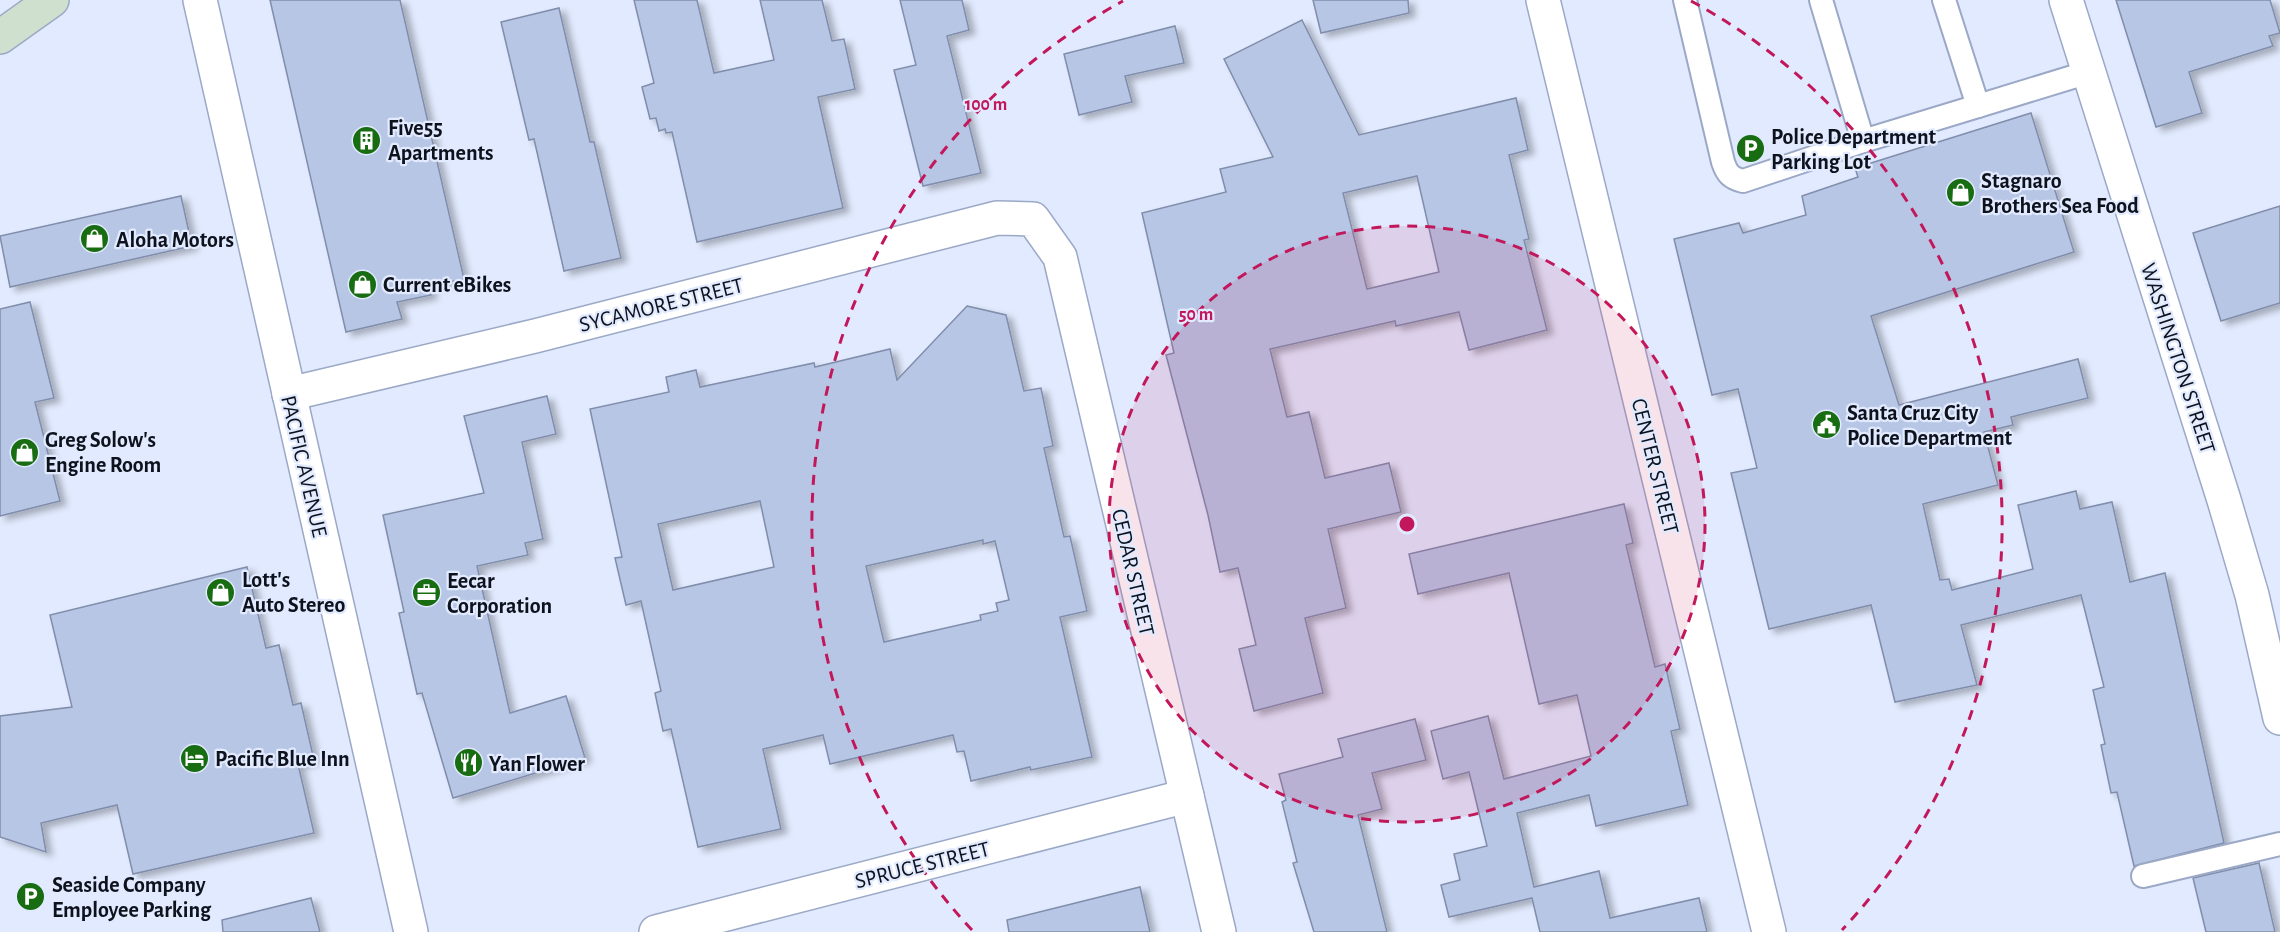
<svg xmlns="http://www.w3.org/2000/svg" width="2280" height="932" font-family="'Alegreya Sans',sans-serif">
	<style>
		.building { fill: #b8c6e5; stroke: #808dab; stroke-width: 1.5; fill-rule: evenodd; filter: url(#shadow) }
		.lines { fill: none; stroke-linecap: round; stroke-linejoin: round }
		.service-casing { stroke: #9ba9c7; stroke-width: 26 }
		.minor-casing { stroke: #9ba9c7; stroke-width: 36 }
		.tertiary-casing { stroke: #9ba9c7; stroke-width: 36 }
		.secondary-casing { stroke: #9ba9c7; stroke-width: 36 }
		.service { stroke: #fff; stroke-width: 22 }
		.minor { stroke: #fff; stroke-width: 33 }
		.tertiary { stroke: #fff; stroke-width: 33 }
		.secondary { stroke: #d0e0ce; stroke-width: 33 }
		.ring { fill: none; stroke: #c2185b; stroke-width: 3; stroke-dasharray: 10 8 }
		.labels { text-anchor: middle; stroke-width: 4.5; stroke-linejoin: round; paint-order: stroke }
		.poi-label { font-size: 22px; font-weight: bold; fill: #0d121d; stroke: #e1eafe; text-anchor: start }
		.street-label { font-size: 22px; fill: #0d121d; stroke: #e1eafe }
		.centre { fill: #c2185b; stroke: #e1eafe; stroke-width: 3 }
		.ring-label { font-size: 18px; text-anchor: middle; font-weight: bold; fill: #c2185b; stroke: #e1eafe; stroke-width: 4.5; stroke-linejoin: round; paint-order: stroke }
	</style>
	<defs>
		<filter id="shadow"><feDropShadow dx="6" dy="4" stdDeviation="3" flood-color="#0004"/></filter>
	</defs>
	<rect width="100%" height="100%" fill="#e1eafe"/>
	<g class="building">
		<path d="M270,0H400L464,279L429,286L431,295L397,302L402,319L346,332Z"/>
		<path d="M634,0H697L714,73L774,60L760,0H822L832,41L844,39L855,89L818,97L843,208L697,242L672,132L666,133L665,129L659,131L656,118L650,119L642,87L654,83Z"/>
		<path d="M900,0H962L969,30L947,36L981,173L923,186L894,70L916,65Z"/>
		<path d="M1313,0H1408L1409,13L1321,33Z"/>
		<path d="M2116,0H2270L2280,33L2269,36L2273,46L2189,72L2202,113L2156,127Z"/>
		<path d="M559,8L590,142H594L621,258L564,271L534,139L529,140L501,22Z"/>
		<path d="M1302,20L1359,135L1516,98L1528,150L1509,155L1529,239L1524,240L1547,330L1469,350L1459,312L1396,326L1395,321L1270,349L1287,417L1309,412L1325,478L1389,463L1401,512L1328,529L1346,608L1305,618L1323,693L1254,711L1239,649L1256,645L1238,568L1220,572L1208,515L1166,355L1174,353L1142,213L1226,192L1220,169L1273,157L1224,59ZM1417,176L1439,272L1367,289L1343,193Z"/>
		<path d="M1175,26L1184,63L1125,76L1132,102L1079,115L1064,54Z"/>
		<path d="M2031,113L2074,252L1871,316L1899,405L2078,359L2088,398L2011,417L2013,425L1984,432L1998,485L1923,504L1940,580L1949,579L1952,590L2033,569L2018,505L2076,491L2080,509L2112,502L2130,582L2165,573L2224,843L2134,866L2117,792L2111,793L2101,745L2105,744L2093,690L2104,687L2081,595L1961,625L1977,685L1895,702L1871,605L1769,629L1731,473L1757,468L1738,389L1712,395L1674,239L1739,223L1743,233L1806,215L1802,196L1858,177L1855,168Z"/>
		<path d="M181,196L192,246L10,287L0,236Z"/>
		<path d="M2280,206V303L2221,321L2193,233Z"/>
		<path d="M30,302L54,398L35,402L60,501L0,516V309Z"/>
		<path d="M967,306L1006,315L1024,391L1041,388L1053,446L1044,448L1064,537L1070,536L1087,611L1060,617L1092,757L1031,770L1030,767L971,781L964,751L957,752L953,735L830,764L823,735L763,749L781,829L698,847L671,729L663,731L655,693L661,691L641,601L626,605L615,558L622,557L590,409L669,392L666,377L696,370L700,387L814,363L815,367L890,349L897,380ZM760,501L774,567L673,590L658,524ZM983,540V544L995,541L1009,600L996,603L998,611L980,615L981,620L884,642L866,566Z"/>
		<path d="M547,396L556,434L522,442L543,539L525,543L528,555L477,566L510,713L566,696L585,758L453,798L422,693L417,694L399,613L404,612L383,515L484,493L464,416Z"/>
		<path d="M1624,504L1633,543L1626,545L1655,667L1665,664L1680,729L1671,731L1688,805L1596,826L1589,795L1517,813L1534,887L1599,871L1610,918L1699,898L1707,932H1540L1532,898L1449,917L1441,885L1460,880L1454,854L1487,846L1469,772L1443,779L1431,731L1488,716L1504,779L1591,756L1577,695L1539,704L1509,573L1418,594L1409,554Z"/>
		<path d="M247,567L266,648L279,645L293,705L301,703L314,760L298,764L314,833L133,874L117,805L41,823L46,852L0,837V716L72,707L50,615Z"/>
		<path d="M1415,719L1426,760L1372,773L1382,809L1358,815L1387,932H1314L1293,863L1297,862L1282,802L1286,800L1279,774L1343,757L1338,739Z"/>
		<path d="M2259,863L2275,932H2206L2193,878Z"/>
		<path d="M1140,887L1150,932H1009L1007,920Z"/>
		<path d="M311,898L320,932H223L222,920Z"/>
	</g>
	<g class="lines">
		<defs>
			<g id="service">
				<path d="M1685,0L1723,162C1727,174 1731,178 1743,181L1863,141"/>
				<path d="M1821,0L1863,141L1978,106L1944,0"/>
				<path d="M1978,106L2089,72"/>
				<path d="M2143,876L2280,844"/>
			</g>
			<g id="minor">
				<path d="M2066,0L2224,500L2252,595L2280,718"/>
				<path d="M289,394L535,336L997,218L1033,219L1060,257L1219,932"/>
				<path d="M656,932L1187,796"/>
			</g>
			<g id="tertiary">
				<path d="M200,0L411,932"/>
				<path d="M1543,0L1769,932"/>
			</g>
			<path id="secondary" d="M0,37L52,0"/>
		</defs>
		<use href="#service" class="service-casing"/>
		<use href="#minor" class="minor-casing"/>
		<use href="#tertiary" class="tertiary-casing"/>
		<use href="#secondary" class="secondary-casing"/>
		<use href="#service" class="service"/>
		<use href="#minor" class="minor"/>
		<use href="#tertiary" class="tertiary"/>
		<use href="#secondary" class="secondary"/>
	</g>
	<circle cx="1407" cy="524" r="298" fill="#c2185b" fill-opacity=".12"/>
	<g class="ring">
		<circle cx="1407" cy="524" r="298"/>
		<path d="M972 930A595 595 0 0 1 1123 1M1691 1A595 595 0 0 1 1842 930"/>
	</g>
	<defs>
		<symbol id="building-disc" viewBox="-11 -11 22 22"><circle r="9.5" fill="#186c12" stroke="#e1eafe"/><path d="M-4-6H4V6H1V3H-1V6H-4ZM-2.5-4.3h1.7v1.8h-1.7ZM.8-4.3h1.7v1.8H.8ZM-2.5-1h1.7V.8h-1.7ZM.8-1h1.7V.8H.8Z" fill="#fff"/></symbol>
		<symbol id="parking-disc" viewBox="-11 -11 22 22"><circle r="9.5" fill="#186c12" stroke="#e1eafe"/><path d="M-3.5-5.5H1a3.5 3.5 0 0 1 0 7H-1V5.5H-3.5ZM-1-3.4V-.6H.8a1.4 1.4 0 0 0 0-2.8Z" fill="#fff"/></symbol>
		<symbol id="shop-disc" viewBox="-11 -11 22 22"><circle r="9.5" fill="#186c12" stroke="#e1eafe"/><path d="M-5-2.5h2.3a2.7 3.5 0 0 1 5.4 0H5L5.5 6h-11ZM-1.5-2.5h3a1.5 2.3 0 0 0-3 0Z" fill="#fff"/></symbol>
		<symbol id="civic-disc" viewBox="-11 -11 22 22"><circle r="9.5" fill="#186c12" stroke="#e1eafe"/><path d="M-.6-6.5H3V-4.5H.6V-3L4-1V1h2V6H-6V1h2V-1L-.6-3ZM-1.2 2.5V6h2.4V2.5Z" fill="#fff"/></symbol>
		<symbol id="office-disc" viewBox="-11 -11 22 22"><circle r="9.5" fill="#186c12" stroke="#e1eafe"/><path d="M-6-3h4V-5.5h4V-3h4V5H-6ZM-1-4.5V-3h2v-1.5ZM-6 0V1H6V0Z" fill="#fff"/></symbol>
		<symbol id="hotel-disc" viewBox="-11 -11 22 22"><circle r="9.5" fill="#186c12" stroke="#e1eafe"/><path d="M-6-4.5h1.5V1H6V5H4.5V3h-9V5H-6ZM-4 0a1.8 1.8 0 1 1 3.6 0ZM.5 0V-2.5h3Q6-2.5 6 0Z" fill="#fff"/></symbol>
		<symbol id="restaurant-disc" viewBox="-11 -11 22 22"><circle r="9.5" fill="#186c12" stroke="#e1eafe"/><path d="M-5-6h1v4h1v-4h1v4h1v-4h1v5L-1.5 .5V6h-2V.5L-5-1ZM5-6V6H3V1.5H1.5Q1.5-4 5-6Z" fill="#fff"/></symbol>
	</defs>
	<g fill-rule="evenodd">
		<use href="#building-disc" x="350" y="124" width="33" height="33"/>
		<use href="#parking-disc" x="1734" y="132" width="33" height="33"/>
		<use href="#shop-disc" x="1944" y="176" width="33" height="33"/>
		<use href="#shop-disc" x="78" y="222" width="33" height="33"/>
		<use href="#shop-disc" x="346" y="268" width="33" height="33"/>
		<use href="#civic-disc" x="1810" y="408" width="33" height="33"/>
		<use href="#shop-disc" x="8" y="436" width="33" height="33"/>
		<use href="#shop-disc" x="204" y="576" width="33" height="33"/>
		<use href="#office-disc" x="410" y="576" width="33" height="33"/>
		<use href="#hotel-disc" x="178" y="742" width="33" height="33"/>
		<use href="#restaurant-disc" x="452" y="746" width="33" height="33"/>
		<use href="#parking-disc" x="14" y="880" width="33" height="33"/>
	</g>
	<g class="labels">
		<g class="poi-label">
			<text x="388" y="135">Five55<tspan x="388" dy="25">Apartments</tspan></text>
			<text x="1771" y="144">Police Department<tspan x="1771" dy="25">Parking Lot</tspan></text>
			<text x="1981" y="188">Stagnaro<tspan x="1981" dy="25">Brothers Sea Food</tspan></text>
			<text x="116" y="247">Aloha Motors</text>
			<text x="383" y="292">Current eBikes</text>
			<text x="1847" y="420">Santa Cruz City<tspan x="1847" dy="25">Police Department</tspan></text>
			<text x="45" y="447">Greg Solow's<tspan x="45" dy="25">Engine Room</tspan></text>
			<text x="242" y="587">Lott's<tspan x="242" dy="25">Auto Stereo</tspan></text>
			<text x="447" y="588">Eecar<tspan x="447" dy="25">Corporation</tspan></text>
			<text x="215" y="766">Pacific Blue Inn</text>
			<text x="489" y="771">Yan Flower</text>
			<text x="52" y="892">Seaside Company<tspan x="52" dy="25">Employee Parking</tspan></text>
		</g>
		<g class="street-label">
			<text transform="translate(661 304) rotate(-14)" y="8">SYCAMORE STREET</text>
			<text transform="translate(2179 358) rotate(72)" y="8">WASHINGTON STREET</text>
			<text transform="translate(305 466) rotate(77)" y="8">PACIFIC AVENUE</text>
			<text transform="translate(1656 466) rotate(76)" y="8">CENTER STREET</text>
			<text transform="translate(1134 572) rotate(77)" y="8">CEDAR STREET</text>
			<text transform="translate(922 864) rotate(-14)" y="8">SPRUCE STREET</text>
		</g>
	</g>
	<circle cx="1407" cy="524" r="9" class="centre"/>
	<g class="ring-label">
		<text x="986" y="110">100 m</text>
		<text x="1196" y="320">50 m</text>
	</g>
</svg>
